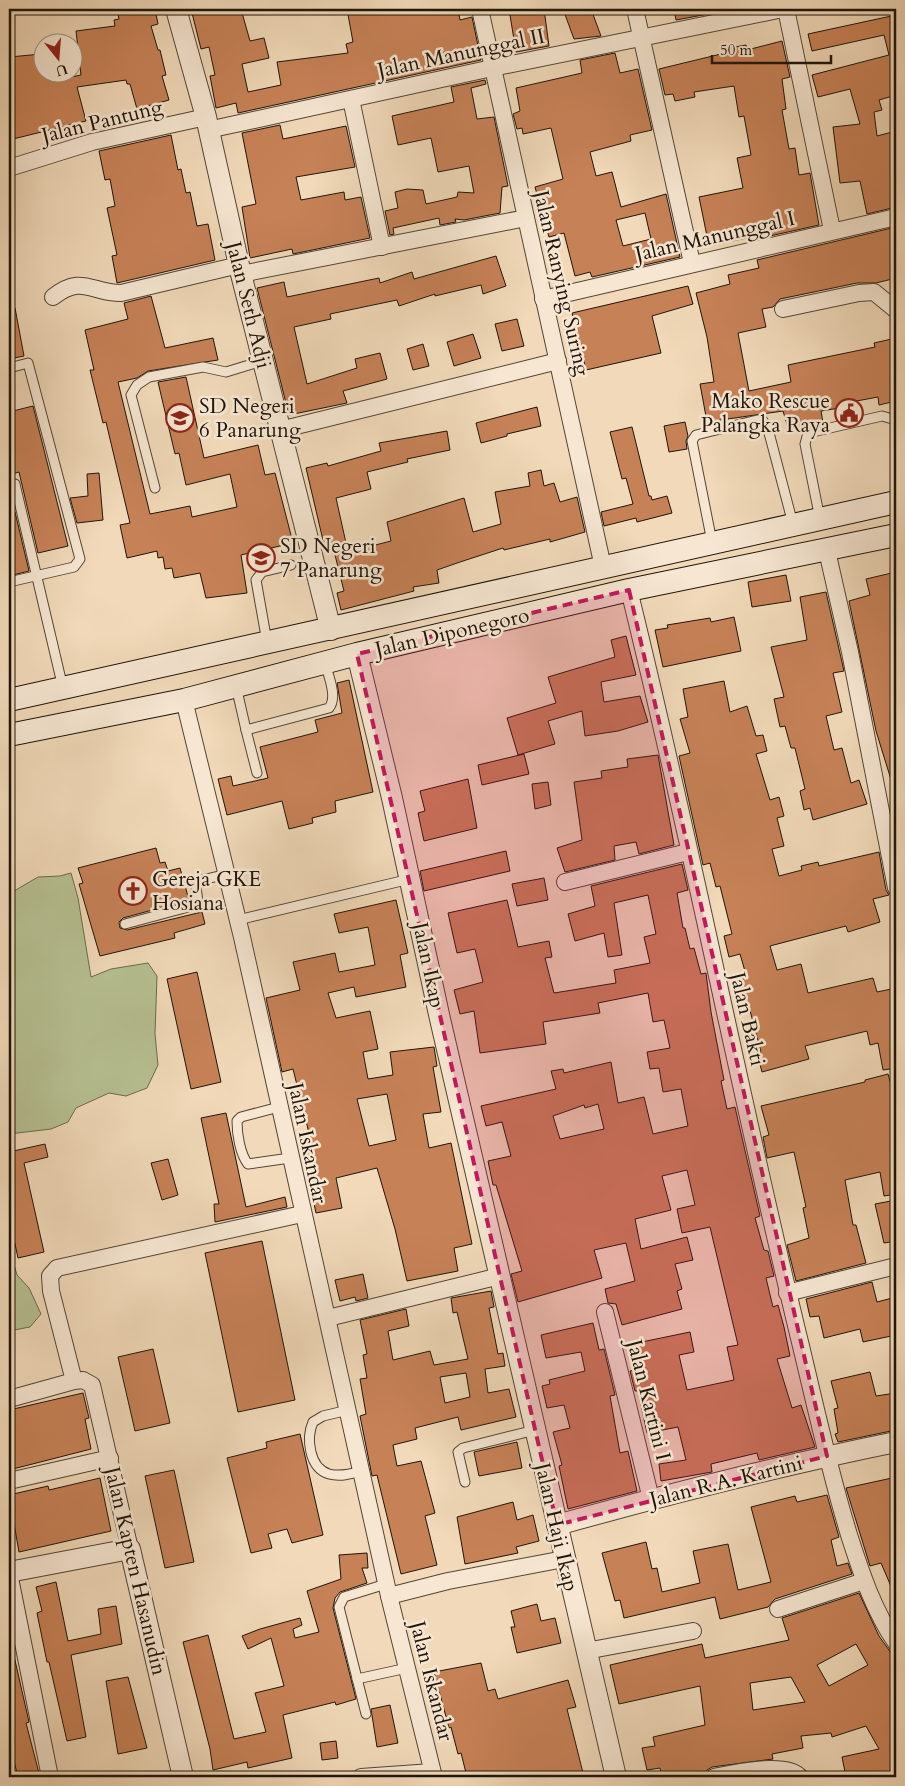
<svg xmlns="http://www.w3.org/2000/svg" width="905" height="1786" font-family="Cardo,serif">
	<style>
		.green { fill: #b6c092; stroke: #6a6a4e }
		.building { fill: #c78157; stroke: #1e140a; fill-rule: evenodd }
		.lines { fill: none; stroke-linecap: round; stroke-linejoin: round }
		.service-casing { stroke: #534536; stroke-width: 11 }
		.minor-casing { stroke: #534536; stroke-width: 18 }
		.tertiary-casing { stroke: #534536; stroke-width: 22 }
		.secondary-casing { stroke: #1e140a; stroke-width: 24 }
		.service { stroke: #f6e6d2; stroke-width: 9 }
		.minor { stroke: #f6e6d2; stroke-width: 16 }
		.tertiary { stroke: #f6e6d2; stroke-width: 20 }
		.secondary { stroke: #f6e6d2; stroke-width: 22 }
		.marked { fill: #c2185b; fill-opacity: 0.2; stroke: #c2185b; stroke-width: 4; stroke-dasharray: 10 6; stroke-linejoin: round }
		.labels { text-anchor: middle; stroke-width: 5; stroke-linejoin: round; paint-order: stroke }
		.street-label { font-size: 21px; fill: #1e140a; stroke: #f6e6d2 }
		.poi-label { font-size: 21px; fill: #1e140a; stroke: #f6e6d2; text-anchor: start }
	</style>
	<rect width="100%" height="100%" fill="#f1d9b9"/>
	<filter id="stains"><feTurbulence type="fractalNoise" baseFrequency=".004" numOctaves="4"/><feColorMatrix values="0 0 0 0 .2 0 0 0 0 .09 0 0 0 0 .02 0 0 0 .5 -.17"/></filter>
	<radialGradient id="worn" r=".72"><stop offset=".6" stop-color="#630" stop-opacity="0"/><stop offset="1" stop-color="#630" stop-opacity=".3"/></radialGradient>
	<g class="green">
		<path d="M71,873L78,898L91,977L111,969L148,963L157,976L155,1034L158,1065L147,1088L126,1096L109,1093L76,1108L68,1122L51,1129L9,1134V894L38,877L60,876Z"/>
		<path d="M9,1247L17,1275L29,1288L41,1314L30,1327L9,1331Z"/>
	</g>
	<g class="building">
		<path d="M117,9H155L158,24L151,26L158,50H160L166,75L162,76L169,100L137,109L130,84H127L126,80L77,87L86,121L9,140V57L42,54V72H56L57,80L81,75L76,31L115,26L114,20L119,19Z"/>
		<path d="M191,9H241L250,41L264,38L269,58L242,64L248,92L281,85L277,62L348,53L346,44L353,42L347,9H458L460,20L472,17L481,60L238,113L236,103L216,108L210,76L215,75L209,47L201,49Z"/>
		<path d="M509,9H544L549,46L516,52Z"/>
		<path d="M563,9H591L601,36L574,39Z"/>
		<path d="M674,9H719V12L676,20Z"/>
		<path d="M896,15V95L879,100L882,110L874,112L877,136L896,131V207L867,214L860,181L840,183L833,127L860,124L850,89L818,97L812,75L889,55L884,35L812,51L808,34Z"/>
		<path d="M782,41L790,77L782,79L786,109L782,110L789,149L795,148L799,175L810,173L819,225L752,240L751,237L709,246L699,197L743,188L737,158L751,155L744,116L739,117L734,86L694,92L695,97L675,101L673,94L665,95L659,69L725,53L724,49L746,45L747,50Z"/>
		<path d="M615,53L620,73L638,69L652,130L630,135L631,141L590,152L596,176L612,172L621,207L666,194L680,257L592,277L590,272L575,276L564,233L549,237L535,187L563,179L551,128L523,134L522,128L517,129L513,114L520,111L516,88L582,73L580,60ZM645,213L651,239L623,246L616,220Z"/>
		<path d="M485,80L486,84L471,88L477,119L494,117L508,186L502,187L500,213L464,220L455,219L456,222L440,225L439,218L393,228L394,234L390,235L385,211L398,208L395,192L407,189L423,190L426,204L457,197L458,192L474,193L469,166L438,172L431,138L398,145L392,116L454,102L451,87Z"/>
		<path d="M280,125L283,139L346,126L355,167L296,177L301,200L344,192L345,200L361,197L370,238L293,254L292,249L250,258L242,207L256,204L242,133Z"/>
		<path d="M171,135L178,170L181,169L186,193L190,192L197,226L208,224L215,260L117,283L112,256L117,255L107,208L115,206L110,179L105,180L99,151Z"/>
		<path d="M896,227V278L876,283H857L780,299L773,307L762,309L766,327L738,333L749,391L791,382L788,365L875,347L874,343L896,338V401L879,405L878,397L851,402L852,406L821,411L823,423L789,431L783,411L707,422L700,384L714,382L707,337L696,293L730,284L728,275L759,268L757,260Z"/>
		<path d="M496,256L506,286L483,294L481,285L435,296V294L399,306L397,300L330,314L331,319L294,327L307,384L357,368L355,359L380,353L387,379L343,391L347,403L289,415L257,288L284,282L287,297L379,278L380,283L412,272L414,279Z"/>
		<path d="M688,286L693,304L652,316L661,353L586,370L572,313Z"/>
		<path d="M151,296L165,348L213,338L218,360L148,371L137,378L118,382L150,514L190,506L192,517L237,507L230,474L186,485L179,453L175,454L158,382L186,377L204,458L258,445L265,475L275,473L293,543L241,555L247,593L206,598L200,573L174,578L172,568L165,569L163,557L158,558L157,551L127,558L120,525L130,523L106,422L103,423L90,370H94L85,330L128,319L124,303Z"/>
		<path d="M15,308L24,356L9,359V309Z"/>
		<path d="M517,319L524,346L502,351L495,324Z"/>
		<path d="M473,334L481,358L454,366L447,342Z"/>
		<path d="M423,344L429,366L413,370L407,349Z"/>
		<path d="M33,406L68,546L38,553L19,472L9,475V412Z"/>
		<path d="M537,407L541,426L507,434V436L481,443L476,423Z"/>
		<path d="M685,422L688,436L686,441L687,449L669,452L664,426Z"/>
		<path d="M632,427L649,496H651L652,500L667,496L672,513L637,522L636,518L604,526L601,512L633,504L626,478L622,479L610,432Z"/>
		<path d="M447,431L450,450L407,459L408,462L367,472L371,489L336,498L348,552L391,541L387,522L464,498L473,532L501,524L495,492L530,486L528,473L541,470L544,486L554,483L560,502L577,497L585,532L550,542V539L504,550L503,548L460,562L437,570L439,583L413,587L414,591L341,610L337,593L344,591L334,551L326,553L306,468L327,463L328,466L381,451L379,443Z"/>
		<path d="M99,473L103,520L77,523L70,498L88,496L87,474Z"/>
		<path d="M15,512L29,571L9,576V514Z"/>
		<path d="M896,572V786H893L876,731L849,601L870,595L866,579Z"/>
		<path d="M786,575L791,601L752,607L748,582Z"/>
		<path d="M826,592L844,671L833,673L842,712L826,716L834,750L842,748L851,783L859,780L867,804L813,820L810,808L804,810L800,791L805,789L795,748H791L785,726L780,727L774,699L784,697L771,647L807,640L800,597Z"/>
		<path d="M734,617L741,651L663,667L655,630L668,628L667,625L710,618L711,622Z"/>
		<path d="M626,636L636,675L601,682L604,702L640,696L648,722L618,731L585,736L582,711L548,721L555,744L518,755L507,718L556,703L548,677L615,657L611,640Z"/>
		<path d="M349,680L373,792L335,801L336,812L312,818L313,823L289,829L282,801L227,815L218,779L231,776L233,786L268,778L260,747L318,732L315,720L342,713L337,683Z"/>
		<path d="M724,681L730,712L747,706L756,736L763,735L767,751L756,754L770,800L779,797L784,816L777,818L784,846L772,849L779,876L802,870L801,866L818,862L819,866L879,852L886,890L889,895L873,899L880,922L848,932L846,926L770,946L777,970L801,964L808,993L873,978L877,992L896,988V1068L883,1070L878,1043L870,1045L867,1031L805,1046L809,1059L762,1072L757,1053L761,1052L748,1003L738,1005L732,981L747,978L740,954L729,957L724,936L732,934L720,886L716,887L710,863L703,865L679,756L690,753L680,719L688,717L683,689Z"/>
		<path d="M524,754L529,774L482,785L478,765Z"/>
		<path d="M658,755L674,845L639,854L636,842L614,846L615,860L565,872L557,848L582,840L574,782L602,778L601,771L628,767L627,759Z"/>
		<path d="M468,779L477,828L424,841L418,813L425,811L420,791Z"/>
		<path d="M548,782L551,805L535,809L532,784Z"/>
		<path d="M156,848L160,863L165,862L168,871L180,868L189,900L123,918L119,922L120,928L127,930L202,912L205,924L174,933L175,938L100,956L79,884L83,883L78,868Z"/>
		<path d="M506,851L510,871L424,891L420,871Z"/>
		<path d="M682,864L688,890L677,893L683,928H685L690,949L694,948L701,974L706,973L711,1012L724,1080L721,1081L727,1109L735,1107L760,1216L755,1218L764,1250L768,1251L774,1276L766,1278L773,1307L778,1305L784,1327L790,1356L777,1359L792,1408L801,1405L815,1447L759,1460L757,1453L711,1464L712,1472L661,1481L659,1464L686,1460L678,1427L647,1433L638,1391H635L630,1371L637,1369L632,1344L690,1332L694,1352L679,1355L687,1390L734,1380L727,1347L738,1345L710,1227L682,1233L677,1209L695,1205L687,1170L662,1176L671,1210L635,1219L641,1249L687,1237L693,1260L675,1264L682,1289L677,1291L682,1309L622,1325L616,1304L608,1303L605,1289L635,1281L626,1243L594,1250L602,1278L518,1302L511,1274L522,1271L496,1185H493L488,1161L511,1156L502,1122L486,1126L481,1106L556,1089L551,1071L563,1069L564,1073L611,1062L618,1103L644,1097L653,1134L688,1126L681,1089L663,1092L659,1068L650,1069L647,1052L670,1048L664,1020L653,1022L648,993L598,1003L600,1013L543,1022L546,1044L480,1053L474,1011L460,1014L454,990L483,982L475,949L457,953L448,913L507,900L518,947L549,941L552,957L545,958L554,993L616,983L614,970L650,963L644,937L656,934L648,895L614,903L622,955L608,957L604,933L575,941L568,914L595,906L591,886ZM598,1104L604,1129L560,1139L553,1116L584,1105L585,1108Z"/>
		<path d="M544,878L548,900L517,906L512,884Z"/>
		<path d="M396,900L408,953L400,955L406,987L356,997L354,987L328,993L336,1018L370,1011L378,1049L363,1052L368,1079L393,1075L390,1052L434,1047L437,1066L433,1067L441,1112L423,1114L429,1148L451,1143L472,1244L454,1248L458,1271L407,1281L395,1229L377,1168L336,1178L342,1208L316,1213L309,1179L311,1178L306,1142L311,1141L293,1069L282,1072L266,998L300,990L293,962L335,953L339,972L375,965L368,927L339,933L334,914ZM387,1094L396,1140L369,1146L357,1099Z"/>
		<path d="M197,972L221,1082L191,1089L167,979Z"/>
		<path d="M888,1074L896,1102V1194L884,1196L880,1172L845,1180L853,1225H856L866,1263L796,1281L787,1245L809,1238L803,1208L806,1207L794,1152L767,1158L763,1137L769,1135L761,1106L865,1082V1080Z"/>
		<path d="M226,1113L246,1207L285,1197L287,1207L215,1222L214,1204H219L201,1118Z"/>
		<path d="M45,1144L48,1157L24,1163L44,1252L18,1258L9,1216V1152Z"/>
		<path d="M168,1159L178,1195L162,1200L151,1163Z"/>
		<path d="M891,1201L896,1225V1241L884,1243L875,1204Z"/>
		<path d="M262,1241L295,1400L238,1412L205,1253Z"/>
		<path d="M363,1274L368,1298L356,1301L355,1297L340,1301L335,1280Z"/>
		<path d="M872,1282L877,1302L896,1297V1335L863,1342L860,1329L824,1338L819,1316L810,1317L806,1299Z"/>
		<path d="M491,1291L494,1307L489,1308L498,1354L503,1353L505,1366L485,1369L488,1393L509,1389L516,1417L461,1430L458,1417L415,1428L417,1439L393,1445L397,1466L421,1461L435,1513L425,1516L437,1565L401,1574L377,1475L372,1476L360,1416L366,1414L360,1379L367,1378L363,1355L367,1354L360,1320L406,1309L409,1326L388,1331L393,1360L430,1351L434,1365L468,1359L457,1312L453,1313L451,1298ZM466,1373L470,1397L445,1403L440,1377Z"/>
		<path d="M593,1323L599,1350L604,1349L615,1395L610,1396L620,1453L628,1451L637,1491L568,1509L559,1466L562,1465L553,1432L570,1428L564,1405L547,1408L542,1386L550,1384L549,1380L585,1371L581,1352L546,1358L541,1335Z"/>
		<path d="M153,1349L170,1423L135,1431L118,1357Z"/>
		<path d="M870,1372L876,1396L896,1393V1430L838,1442L835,1434L838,1433L834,1409L838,1408L831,1381Z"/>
		<path d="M83,1393L89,1418L85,1419L91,1449L9,1470V1410Z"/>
		<path d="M300,1434L323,1535L292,1543L287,1529L268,1534L272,1548L251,1553L227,1458L267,1448L266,1442Z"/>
		<path d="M517,1442L522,1468L479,1476L474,1452Z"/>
		<path d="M174,1470L194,1562L165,1568L145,1476Z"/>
		<path d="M100,1478L111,1531L19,1552L9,1495L48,1486L49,1490Z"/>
		<path d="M892,1478L896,1495L893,1498L896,1509V1598L881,1563L870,1566L846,1488Z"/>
		<path d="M827,1495L839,1537L831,1540L837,1566L848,1563L852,1574L775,1599L768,1607L720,1619L715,1597L624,1618L620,1600L615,1601L602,1553L646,1542L652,1569L657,1568L662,1592L700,1583L693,1551L728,1544L738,1590L771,1582L751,1507L795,1496L797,1502Z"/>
		<path d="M513,1502L517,1520L533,1515L539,1541L516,1547L518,1553L465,1564L457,1517Z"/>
		<path d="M367,1553L368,1568H362L367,1583L340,1592L335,1598L333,1608L356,1699L336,1705L335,1702L283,1715L292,1758L248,1768L247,1762L213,1770L210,1749L183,1642L208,1635L234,1739L266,1732L255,1693L284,1686L271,1638L248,1649L242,1636L260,1629L300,1618L302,1625L293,1629L295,1638L319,1632L307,1591L341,1579L339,1555Z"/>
		<path d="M56,1582L68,1641L101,1634L98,1609L116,1606L122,1644L71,1655L86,1737L67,1741L49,1662H47L37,1613L42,1611L36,1587Z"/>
		<path d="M859,1593L879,1636L896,1660V1769L872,1777H846L842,1757L879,1749L866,1726L832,1737L831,1733L801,1736L803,1748L772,1754L773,1759L712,1767L707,1770L704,1777H662L660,1768L647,1770L642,1748L655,1746L653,1737L705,1725L700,1686L619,1704L610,1665L702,1644L705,1658L789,1640L782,1618ZM856,1644L868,1665L829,1686L817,1665ZM791,1677L805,1702L753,1710L750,1683Z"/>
		<path d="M537,1604L541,1621L555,1618L561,1643L517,1653L511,1627H515L511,1611Z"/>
		<path d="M14,1656L29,1722L26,1723L40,1777H18L9,1741V1657Z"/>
		<path d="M481,1663L488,1691L495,1689L498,1699L568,1680L576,1707L567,1709L584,1777H467L461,1753L458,1754L451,1727L449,1728L434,1672Z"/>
		<path d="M128,1677L147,1748L118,1754L106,1681Z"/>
		<path d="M390,1705L398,1743L377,1747L371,1709Z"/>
		<path d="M336,1741L338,1758L322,1760L320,1743Z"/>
	</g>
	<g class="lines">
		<defs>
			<g id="service">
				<path d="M9,368L28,363L80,559L74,567L9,582"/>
				<path d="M9,486L15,484L63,688"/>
				<path d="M155,488L131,395L137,385L149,377L203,367L226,372L262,361"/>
				<path d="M820,519L805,444L808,433L882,416L896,420"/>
				<path d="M712,542L692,441L696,435L757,420L763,421L768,429L793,524"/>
				<path d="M267,642L256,580L262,572L291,565"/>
				<path d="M236,686L246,730L329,708C338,697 328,675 325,663"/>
				<path d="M246,730L257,773"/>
				<path d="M238,920L410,879"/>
				<path d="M125,924L192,906L198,903L196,886L198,881L227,874"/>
				<path d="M279,1107L241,1117L237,1121C237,1134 240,1154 248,1164L290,1158"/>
				<path d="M348,1410L323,1416L313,1422C306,1438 309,1468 329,1474C340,1477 351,1474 361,1471"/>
				<path d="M465,1482L458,1452L463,1448L535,1430"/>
				<path d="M357,1679L407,1668"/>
				<path d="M366,1714L339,1607L344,1597L386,1584"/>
			</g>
			<g id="minor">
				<path d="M480,9L603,567"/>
				<path d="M635,9L692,263"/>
				<path d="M786,9L832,230"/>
				<path d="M351,99L382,247"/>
				<path d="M208,130L492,68L783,9"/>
				<path d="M9,168L92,142L206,117"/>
				<path d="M241,274L526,218"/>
				<path d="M53,297C82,274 91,293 121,293L239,265"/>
				<path d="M543,299L896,217"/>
				<path d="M783,309L859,293L874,292L896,310"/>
				<path d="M280,430L558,361"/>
				<path d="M827,551L850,652L896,888"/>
				<path d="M629,590C691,840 739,1092 800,1342C816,1408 830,1474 850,1538C862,1575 874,1611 896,1643"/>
				<path d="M184,700L242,937L389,1596L434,1777"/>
				<path d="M565,882L688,852"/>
				<path d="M787,1293L896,1266"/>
				<path d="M605,1312L651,1499"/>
				<path d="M328,1318L500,1276"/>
				<path d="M74,1381L51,1291L50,1276L57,1268L302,1214"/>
				<path d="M9,1399L74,1381L83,1380L92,1385L130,1549"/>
				<path d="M9,1481L110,1458"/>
				<path d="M9,1573L50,1777"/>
				<path d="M389,1596L448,1581L564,1559"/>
				<path d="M778,1609L864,1581"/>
				<path d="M586,1651L693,1631"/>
				<path d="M361,1777L432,1772"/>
				<path d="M714,1777C733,1773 787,1761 800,1777"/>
			</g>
			<g id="tertiary">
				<path d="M176,9L206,117L241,274L331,630"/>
				<path d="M357,654L392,798L440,1019L616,1777"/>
				<path d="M557,1525C669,1494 782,1465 896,1442"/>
				<path d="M9,1572L130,1549L183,1777"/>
			</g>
			<g id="secondary">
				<path d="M9,700L896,502"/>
				<path d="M9,735L184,700L357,654L629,590L896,535"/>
			</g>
		</defs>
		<use href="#service" class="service-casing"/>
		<use href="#minor" class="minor-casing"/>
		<use href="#tertiary" class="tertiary-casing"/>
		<use href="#secondary" class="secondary-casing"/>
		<use href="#service" class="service"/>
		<use href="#minor" class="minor"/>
		<use href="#tertiary" class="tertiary"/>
		<use href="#secondary" class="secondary"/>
	</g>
	<path class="marked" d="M629,590L827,1456L557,1525L357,654Z"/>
	<defs>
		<symbol id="civic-ring" viewBox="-11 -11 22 22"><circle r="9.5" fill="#f6e6d2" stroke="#8f2418" stroke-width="1.5"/><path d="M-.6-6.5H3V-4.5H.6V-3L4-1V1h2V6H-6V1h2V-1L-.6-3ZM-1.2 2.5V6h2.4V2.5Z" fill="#8f2418"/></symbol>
		<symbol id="school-ring" viewBox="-11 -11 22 22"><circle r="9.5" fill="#f6e6d2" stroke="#8f2418" stroke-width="1.5"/><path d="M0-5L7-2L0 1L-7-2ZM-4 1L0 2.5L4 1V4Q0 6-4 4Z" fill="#8f2418"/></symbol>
		<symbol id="church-ring" viewBox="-11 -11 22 22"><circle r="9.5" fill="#f6e6d2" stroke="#8f2418" stroke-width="1.5"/><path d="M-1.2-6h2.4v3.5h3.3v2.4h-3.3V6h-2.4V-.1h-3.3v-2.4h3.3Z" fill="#8f2418"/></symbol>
	</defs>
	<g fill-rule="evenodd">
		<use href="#civic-ring" x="833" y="397" width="32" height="32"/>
		<use href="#school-ring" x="164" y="402" width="32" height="32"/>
		<use href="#school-ring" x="245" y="542" width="32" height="32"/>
		<use href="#church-ring" x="117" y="875" width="32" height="32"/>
	</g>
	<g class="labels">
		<g class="street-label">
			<text transform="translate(461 53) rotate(-12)" y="7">Jalan Manunggal II</text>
			<text transform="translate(102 121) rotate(-14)" y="7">Jalan Pantung</text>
			<text transform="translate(715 236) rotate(-13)" y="7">Jalan Manunggal I</text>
			<text transform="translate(562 283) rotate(77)" y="7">Jalan Ranying Suring</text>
			<text transform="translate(249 305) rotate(76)" y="7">Jalan Seth Adji</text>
			<text transform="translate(452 632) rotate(-13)" y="7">Jalan Diponegoro</text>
			<text transform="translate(429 965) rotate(78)" y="7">Jalan Ikap</text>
			<text transform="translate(748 1019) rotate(77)" y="7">Jalan Bakti</text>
			<text transform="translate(308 1143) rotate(78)" y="7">Jalan Iskandar</text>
			<text transform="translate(649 1400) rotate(76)" y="7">Jalan Kartini I</text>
			<text transform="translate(726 1481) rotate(-14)" y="7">Jalan R.A. Kartini</text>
			<text transform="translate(557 1527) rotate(77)" y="7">Jalan Haji Ikap</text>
			<text transform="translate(136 1571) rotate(77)" y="7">Jalan Kapten Hasanudin</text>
			<text transform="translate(432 1681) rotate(76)" y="7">Jalan Iskandar</text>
		</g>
		<g class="poi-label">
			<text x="830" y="408" text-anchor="end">Mako Rescue<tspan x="830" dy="24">Palangka Raya</tspan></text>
			<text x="199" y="413">SD Negeri<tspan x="199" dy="24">6 Panarung</tspan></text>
			<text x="280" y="553">SD Negeri<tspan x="280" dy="24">7 Panarung</tspan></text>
			<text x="152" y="886">Gereja GKE<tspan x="152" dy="24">Hosiana</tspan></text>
		</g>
	</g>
	<rect width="905" height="1786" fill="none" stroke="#f1d9b9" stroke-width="30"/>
	<rect x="10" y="10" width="885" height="1766" fill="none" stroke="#1e140a" stroke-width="2.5"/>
	<rect x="15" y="15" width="875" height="1756" fill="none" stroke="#1e140a"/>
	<g transform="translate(58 58) rotate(163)"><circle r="24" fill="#f6e6d2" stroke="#a09282"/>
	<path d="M0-4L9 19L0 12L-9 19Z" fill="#8f2418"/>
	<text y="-8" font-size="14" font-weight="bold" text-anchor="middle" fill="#1e140a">U</text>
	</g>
	<path d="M712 55v8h119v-8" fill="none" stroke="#1e140a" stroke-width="2.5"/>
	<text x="720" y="55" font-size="15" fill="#1e140a" stroke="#f6e6d2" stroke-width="4" paint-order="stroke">50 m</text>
	<rect width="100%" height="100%" filter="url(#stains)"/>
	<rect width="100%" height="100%" fill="url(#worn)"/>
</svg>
